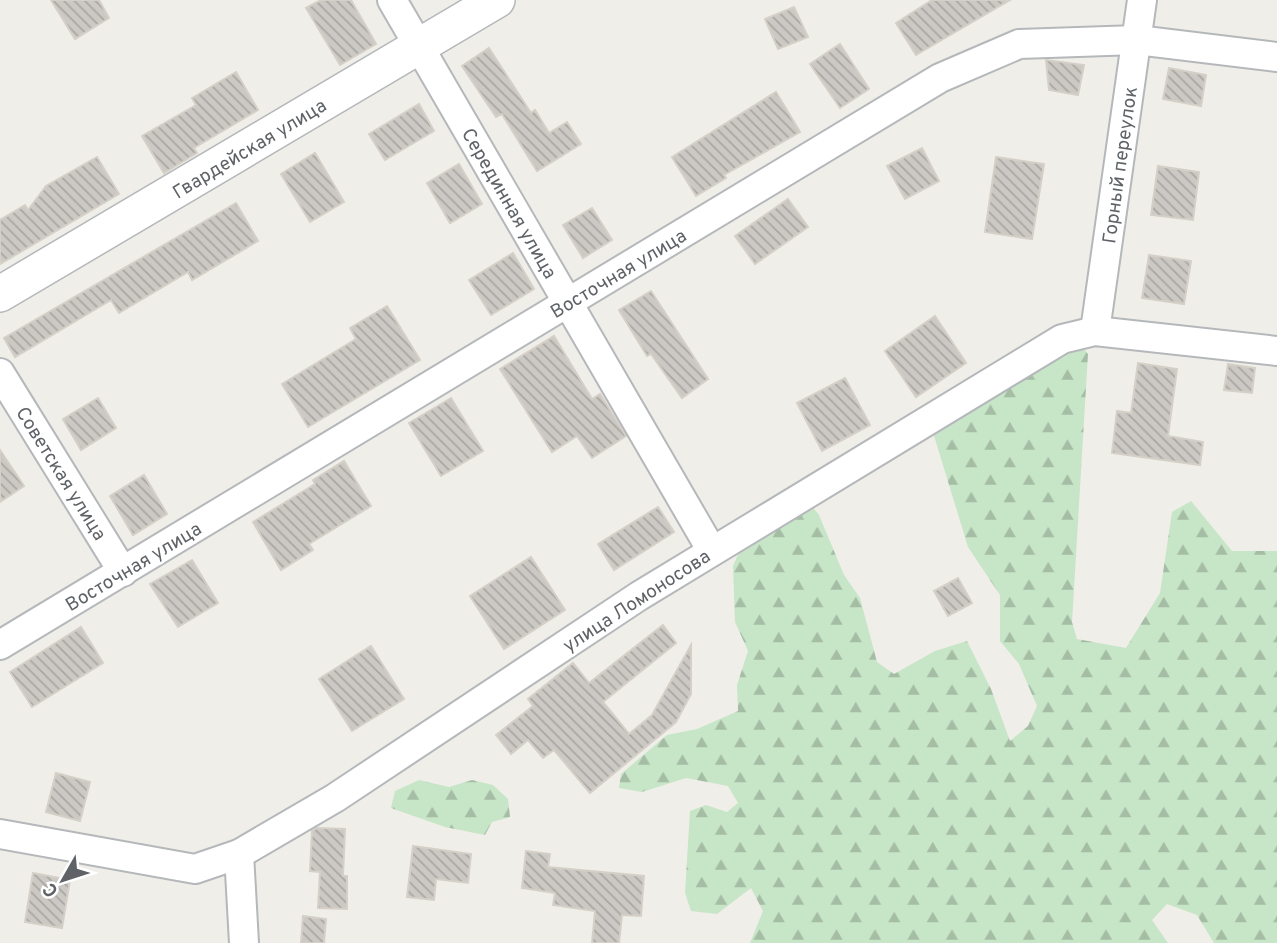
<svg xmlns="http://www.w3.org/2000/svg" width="1277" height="943" font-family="Overpass,sans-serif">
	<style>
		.forest { fill: url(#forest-firs) }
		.building { fill: url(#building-back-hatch); stroke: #d5d0c7; stroke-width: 2 }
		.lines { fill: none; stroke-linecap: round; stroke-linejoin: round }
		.minor-casing { stroke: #b5b8bb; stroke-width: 32 }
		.tertiary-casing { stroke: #b5b8bb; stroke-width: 38 }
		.minor { stroke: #fff; stroke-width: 28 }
		.tertiary { stroke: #fff; stroke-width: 35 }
		.labels { text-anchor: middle; stroke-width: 5; stroke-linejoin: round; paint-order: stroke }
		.street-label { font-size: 19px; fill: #5f6367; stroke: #fff }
	</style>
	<defs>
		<pattern id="forest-firs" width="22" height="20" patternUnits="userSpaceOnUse" patternTransform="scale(1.75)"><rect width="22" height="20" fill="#c7e5c7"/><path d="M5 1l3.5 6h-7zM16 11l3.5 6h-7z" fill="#a5bda5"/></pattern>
		<pattern id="building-back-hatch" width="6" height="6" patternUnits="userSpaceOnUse" patternTransform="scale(1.75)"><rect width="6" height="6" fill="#ccc9c4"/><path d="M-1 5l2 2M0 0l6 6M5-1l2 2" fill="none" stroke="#a9a7a3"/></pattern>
	</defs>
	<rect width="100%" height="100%" fill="#f0eee8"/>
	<g class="forest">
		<path d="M1079,343L1088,354L1072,622L1077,639L1126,648L1160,593L1172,512L1191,501L1232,551H1277V943H1214L1197,915L1167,904L1152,920L1168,943H750L763,911L751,888L717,914L691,911L685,893L690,811L706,805L727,812L738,803L728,786L686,778L642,792L619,788L621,774L667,735L697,729L738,711L737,685L748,651L735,622L733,566L740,550L811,505L819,515L844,575L860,598L877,662L894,674L935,651L967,641L991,689L1010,741L1028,726L1037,706L1019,664L1000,641V595L968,547L932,429Z"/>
		<path d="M419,780L449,787L472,780L493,785L508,799L510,817L492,822L485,835L445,827L391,808L395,791Z"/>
	</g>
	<g class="building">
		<path d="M51,0H99L109,18L75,39Z"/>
		<path d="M321,0H351L376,44L340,65L306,8Z"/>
		<path d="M932,0H1010L916,55L896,23Z"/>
		<path d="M794,7L808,37L778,49L765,19Z"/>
		<path d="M840,44L869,89L840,108L810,64Z"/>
		<path d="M489,48L531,113L535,110L549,133L567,122L581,144L537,171L502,114L496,117L462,66Z"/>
		<path d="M1046,60L1084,65L1078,95L1049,90Z"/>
		<path d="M1169,68L1206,75L1201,106L1163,99Z"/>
		<path d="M236,72L258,110L194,148L197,153L164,173L142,136L196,105L192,98Z"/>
		<path d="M776,92L800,132L724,175L726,178L696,196L672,157Z"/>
		<path d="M419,104L434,131L385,160L369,134Z"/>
		<path d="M922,148L939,181L905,199L887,166Z"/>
		<path d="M315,153L344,202L310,222L281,174Z"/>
		<path d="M97,157L119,194L0,264V220L25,205L28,210L46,186Z"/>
		<path d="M996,157L1044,164L1032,239L985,232Z"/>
		<path d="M459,164L482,204L450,223L427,183Z"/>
		<path d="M1158,166L1199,172L1193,220L1151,215Z"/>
		<path d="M788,199L808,227L755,264L735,236Z"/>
		<path d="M236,203L258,241L192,280L188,272L119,313L111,300L15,357L4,338Z"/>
		<path d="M592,208L612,240L583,258L563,225Z"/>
		<path d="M513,253L534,289L491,315L469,280Z"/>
		<path d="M1149,255L1191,261L1184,304L1142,298Z"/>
		<path d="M651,291L708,379L682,398L651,354L647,356L619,310Z"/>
		<path d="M387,306L420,360L308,427L282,384L356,339L350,328Z"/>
		<path d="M935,316L966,363L916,397L885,351Z"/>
		<path d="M554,336L592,399L600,394L626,436L592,458L577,436L552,452L500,369Z"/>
		<path d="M1138,363L1177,369L1168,436L1203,442L1200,465L1112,453L1117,411L1131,413Z"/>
		<path d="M1228,364L1255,368L1252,393L1224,390Z"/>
		<path d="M845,378L870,425L822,451L797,403Z"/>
		<path d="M98,398L116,428L81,450L63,419Z"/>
		<path d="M451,398L483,451L441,476L409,423Z"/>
		<path d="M0,450L24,486L0,502Z"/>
		<path d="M344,461L371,506L309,544L313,550L281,570L253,522L315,484L313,480Z"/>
		<path d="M144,475L167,514L133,535L110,496Z"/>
		<path d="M658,507L674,532L614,570L598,544Z"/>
		<path d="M531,557L565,610L504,649L470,596Z"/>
		<path d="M192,560L218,603L178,627L150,584Z"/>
		<path d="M958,578L972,603L948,616L934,591Z"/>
		<path d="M663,625L676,643L603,702L629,734L652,715L691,645V694L676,722L590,793L554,750L543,758L528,740L511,754L496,735L533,706L528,699L573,663L589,683Z"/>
		<path d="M81,627L103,663L32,707L10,672Z"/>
		<path d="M371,646L404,699L352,731L319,679Z"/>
		<path d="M56,773L90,782L80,821L46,812Z"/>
		<path d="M317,828L345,829L343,876H347V909L318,908L320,872L310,871L312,831Z"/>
		<path d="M413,846L471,854L468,883L436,879L434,900L407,897Z"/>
		<path d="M526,851L550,854L548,867L644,876L641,916L622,915L619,943H592L595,911L553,905L555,893L522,888Z"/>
		<path d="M33,873L70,880L62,928L25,922Z"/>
		<path d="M303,916L326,919L324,943H301Z"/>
	</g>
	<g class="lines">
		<defs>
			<g id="minor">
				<path d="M392,0L712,551"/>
				<path d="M1095,331L1142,0"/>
				<path d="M0,373L123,572"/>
				<path d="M0,645L940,78L1019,44L1137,40L1277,57"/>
				<path d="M0,834L195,869L239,854L335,798L639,596L1062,339L1095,331L1277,351"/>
				<path d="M239,854L244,943"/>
			</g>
			<path id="tertiary" d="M0,294L497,0"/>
		</defs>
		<use href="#minor" class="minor-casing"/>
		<use href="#tertiary" class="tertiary-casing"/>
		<use href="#minor" class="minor"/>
		<use href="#tertiary" class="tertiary"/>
	</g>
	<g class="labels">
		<g class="street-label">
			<text transform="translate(249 148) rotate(-31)" y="7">Гвардейская улица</text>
			<text transform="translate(1119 165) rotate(-82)" y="7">Горный переулок</text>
			<text transform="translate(510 203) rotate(60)" y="7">Серединная улица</text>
			<text transform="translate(618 273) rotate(-31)" y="7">Восточная улица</text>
			<text transform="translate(62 473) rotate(58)" y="7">Советская улица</text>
			<text transform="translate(133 566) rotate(-31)" y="7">Восточная улица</text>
			<text transform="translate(636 600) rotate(-33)" y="7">улица Ломоносова</text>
		</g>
	</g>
	<g transform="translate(63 880) rotate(231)" stroke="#ffffff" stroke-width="5" paint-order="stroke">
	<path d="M0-5L12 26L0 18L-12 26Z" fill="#5f6367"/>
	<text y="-10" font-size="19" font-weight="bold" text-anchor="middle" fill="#5f6367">С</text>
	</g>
</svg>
